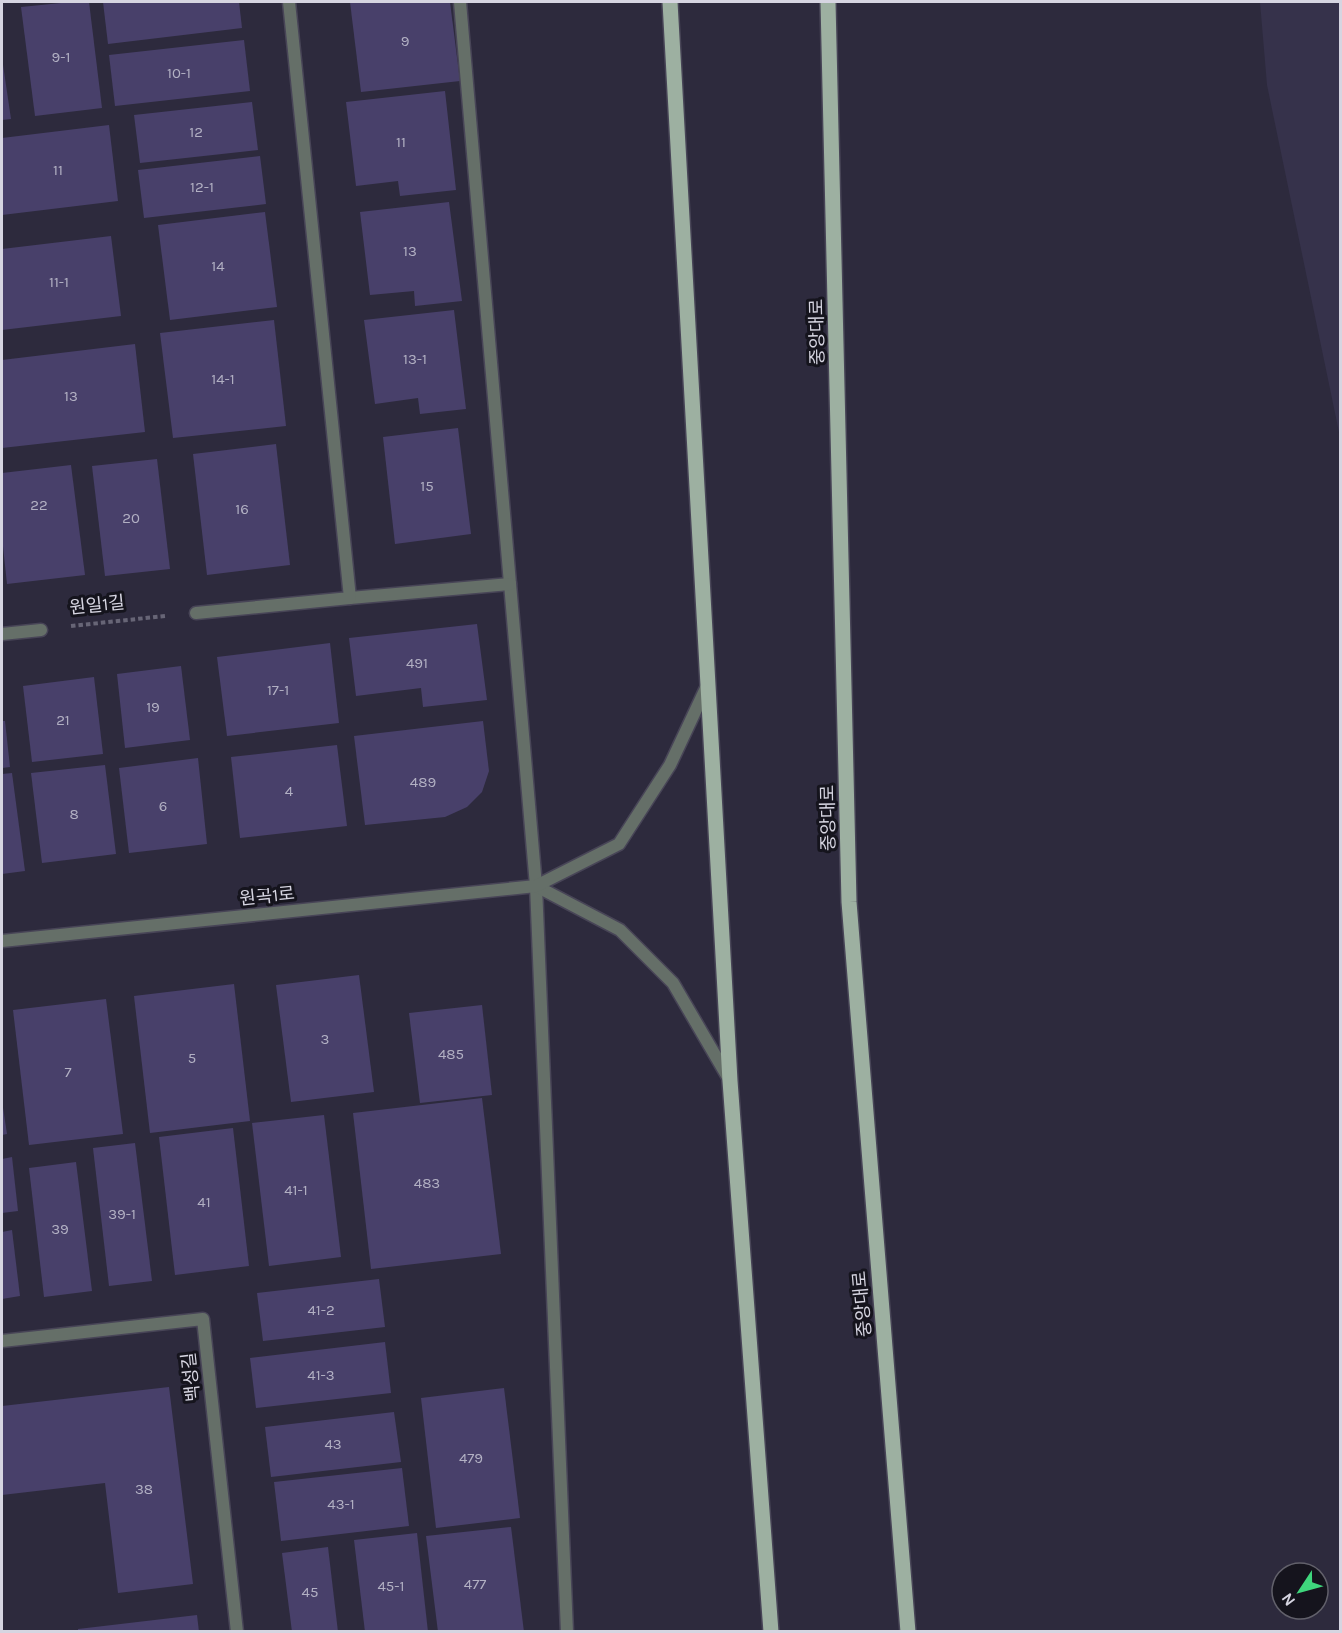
<svg xmlns="http://www.w3.org/2000/svg" width="1342" height="1633" font-family="Karla,'Noto Sans KR',sans-serif">
	<style>
		.built { fill: #36324b }
		.building { fill: #48406a }
		.lines { fill: none; stroke-linecap: round; stroke-linejoin: round }
		.minor-casing { stroke: #484557; stroke-width: 15 }
		.tertiary-casing { stroke: #484557; stroke-width: 15 }
		.primary-casing { stroke: #484557; stroke-width: 18 }
		.path { stroke: #676576; stroke-width: 4; stroke-dasharray: 4.5 3; stroke-linecap: butt }
		.minor { stroke: #656f68; stroke-width: 12 }
		.tertiary { stroke: #656f68; stroke-width: 12 }
		.primary { stroke: #9db0a1; stroke-width: 15 }
		.labels { text-anchor: middle; stroke-width: 6; stroke-linejoin: round; paint-order: stroke }
		.number-label { font-size: 15px; fill: #b2b0c3 }
		.street-label { font-size: 18px; fill: #d6d5e1; stroke: #15141d }
	</style>
	<rect width="100%" height="100%" fill="#2d2a3d"/>
	<path class="built" d="M1260,2H1340V437L1267,85Z"/>
	<g class="building">
		<path d="M71,2H89L102,108L35,116L21,7Z"/>
		<path d="M103,2H239L242,28L108,44Z"/>
		<path d="M350,2H450L460,81L361,92Z"/>
		<path d="M244,40L250,91L115,106L109,55Z"/>
		<path d="M2,58L11,119L2,120Z"/>
		<path d="M445,91L456,190L400,196L398,181L356,186L346,102Z"/>
		<path d="M252,102L258,150L140,163L134,115Z"/>
		<path d="M109,125L118,201L2,215V138Z"/>
		<path d="M260,156L266,204L144,218L138,170Z"/>
		<path d="M449,202L462,301L415,306L414,291L370,295L360,212Z"/>
		<path d="M265,212L277,307L170,320L158,225Z"/>
		<path d="M111,236L121,316L2,330V249Z"/>
		<path d="M454,310L466,409L420,414L418,398L375,404L364,320Z"/>
		<path d="M274,320L286,426L173,438L160,333Z"/>
		<path d="M135,344L145,432L2,448V360Z"/>
		<path d="M458,428L471,534L395,544L383,437Z"/>
		<path d="M276,444L290,565L207,575L193,454Z"/>
		<path d="M157,459L170,569L105,576L92,466Z"/>
		<path d="M71,465L85,575L7,584L2,537V473Z"/>
		<path d="M477,624L487,700L423,707L421,688L356,696L349,638Z"/>
		<path d="M330,643L339,723L227,736L217,657Z"/>
		<path d="M181,666L190,740L125,748L117,674Z"/>
		<path d="M94,677L103,754L32,762L23,686Z"/>
		<path d="M2,721H5L10,767L2,768Z"/>
		<path d="M483,721L489,771L482,792L467,807L445,817L365,825L354,736Z"/>
		<path d="M337,745L347,826L240,838L231,757Z"/>
		<path d="M198,758L207,844L129,853L119,768Z"/>
		<path d="M105,765L116,854L42,863L31,773Z"/>
		<path d="M12,773L25,871L2,874V774Z"/>
		<path d="M359,975L374,1092L291,1102L276,985Z"/>
		<path d="M234,984L250,1121L150,1133L134,996Z"/>
		<path d="M106,999L123,1134L29,1145L13,1010Z"/>
		<path d="M482,1005L492,1095L420,1103L409,1013Z"/>
		<path d="M482,1098L501,1254L371,1269L353,1113Z"/>
		<path d="M2,1101L7,1134L2,1135Z"/>
		<path d="M324,1115L341,1257L269,1266L252,1123Z"/>
		<path d="M233,1128L249,1266L175,1275L159,1137Z"/>
		<path d="M135,1143L152,1281L109,1286L93,1148Z"/>
		<path d="M12,1157L18,1211L2,1213V1159Z"/>
		<path d="M76,1162L92,1291L44,1297L29,1168Z"/>
		<path d="M12,1230L20,1296L2,1299V1232Z"/>
		<path d="M379,1279L385,1327L263,1341L257,1293Z"/>
		<path d="M385,1342L391,1393L256,1408L250,1358Z"/>
		<path d="M169,1387L193,1584L118,1593L105,1483L2,1495V1406Z"/>
		<path d="M504,1388L520,1518L436,1528L421,1398Z"/>
		<path d="M394,1412L401,1462L271,1477L265,1427Z"/>
		<path d="M402,1468L409,1526L281,1541L274,1482Z"/>
		<path d="M511,1527L524,1632H438L426,1536Z"/>
		<path d="M417,1533L428,1632H365L354,1540Z"/>
		<path d="M328,1547L338,1632H292L282,1553Z"/>
		<path d="M197,1615L199,1632H78V1629Z"/>
	</g>
	<g class="lines">
		<defs>
			<g id="minor">
				<path d="M460,2L536,886L567,1632"/>
				<path d="M350,598L510,584"/>
				<path d="M196,613L350,598L289,2"/>
				<path d="M2,634L41,630"/>
				<path d="M2,1341L203,1319L237,1632"/>
			</g>
			<g id="tertiary">
				<path d="M536,886L620,930L673,983L729,1079"/>
				<path d="M2,941L536,886L619,844L670,765L707,686"/>
			</g>
			<g id="primary">
				<path d="M670,2L730,1081L771,1632"/>
				<path d="M828,2L849,902L908,1632"/>
			</g>
		</defs>
		<use href="#minor" class="minor-casing"/>
		<use href="#tertiary" class="tertiary-casing"/>
		<use href="#primary" class="primary-casing"/>
		<path class="path" d="M71,626L165,616"/>
		<use href="#minor" class="minor"/>
		<use href="#tertiary" class="tertiary"/>
		<use href="#primary" class="primary"/>
	</g>
	<g class="labels">
		<g class="number-label">
			<text x="405" y="46">9</text>
			<text x="61" y="62">9-1</text>
			<text x="179" y="78">10-1</text>
			<text x="196" y="137">12</text>
			<text x="401" y="147">11</text>
			<text x="58" y="175">11</text>
			<text x="202" y="192">12-1</text>
			<text x="410" y="256">13</text>
			<text x="218" y="271">14</text>
			<text x="59" y="287">11-1</text>
			<text x="415" y="364">13-1</text>
			<text x="223" y="384">14-1</text>
			<text x="71" y="401">13</text>
			<text x="427" y="491">15</text>
			<text x="39" y="510">22</text>
			<text x="242" y="514">16</text>
			<text x="131" y="523">20</text>
			<text x="417" y="668">491</text>
			<text x="278" y="695">17-1</text>
			<text x="153" y="712">19</text>
			<text x="63" y="725">21</text>
			<text x="423" y="787">489</text>
			<text x="289" y="796">4</text>
			<text x="163" y="811">6</text>
			<text x="74" y="819">8</text>
			<text x="325" y="1044">3</text>
			<text x="451" y="1059">485</text>
			<text x="192" y="1063">5</text>
			<text x="68" y="1077">7</text>
			<text x="427" y="1188">483</text>
			<text x="296" y="1195">41-1</text>
			<text x="204" y="1207">41</text>
			<text x="122" y="1219">39-1</text>
			<text x="60" y="1234">39</text>
			<text x="321" y="1315">41-2</text>
			<text x="321" y="1380">41-3</text>
			<text x="333" y="1449">43</text>
			<text x="471" y="1463">479</text>
			<text x="144" y="1494">38</text>
			<text x="341" y="1509">43-1</text>
			<text x="475" y="1589">477</text>
			<text x="391" y="1591">45-1</text>
			<text x="310" y="1597">45</text>
		</g>
		<g class="street-label">
			<text transform="translate(817 332) rotate(-91)" y="6">중앙대로</text>
			<text transform="translate(97 605) rotate(-6)" y="6">원일1길</text>
			<text transform="translate(828 818) rotate(-91)" y="6">중앙대로</text>
			<text transform="translate(267 896) rotate(-6)" y="6">원곡1로</text>
			<text transform="translate(862 1304) rotate(-95)" y="6">중앙대로</text>
			<text transform="translate(191 1377) rotate(-96)" y="6">백성길</text>
		</g>
	</g>
	<rect width="1342" height="1633" fill="none" stroke="#d6d5e1" stroke-width="6"/>
	<g transform="translate(1300 1591) rotate(234)"><circle r="28" fill="#15141d" stroke="#62616b" stroke-width="1.5"/>
	<path d="M0-4.5L10 22L0 15L-10 22Z" fill="#3fd77d"/>
	<text y="-9" font-size="16" font-weight="bold" text-anchor="middle" fill="#d6d5e1">N</text>
	</g>
</svg>
